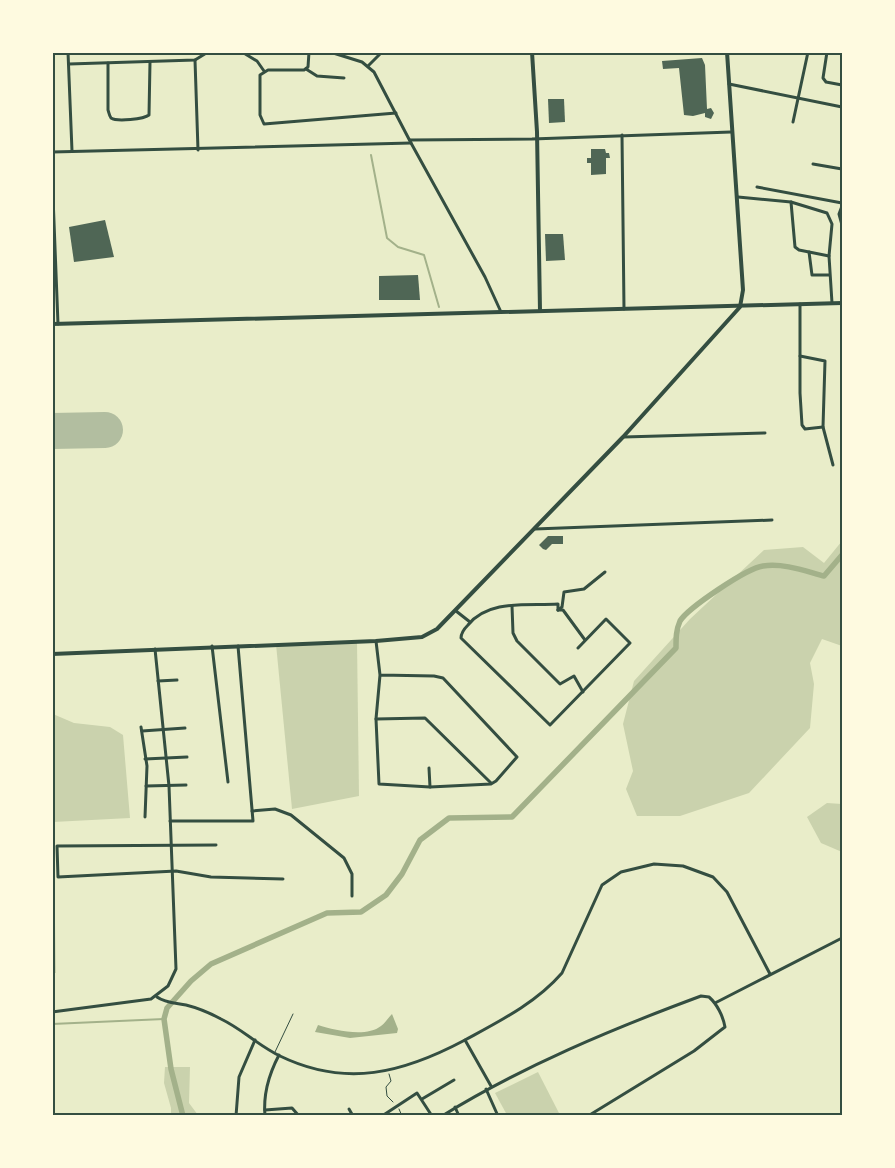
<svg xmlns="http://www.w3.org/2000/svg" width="895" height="1168" font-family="Figtree,sans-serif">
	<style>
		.green { fill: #cad2ad }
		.water { fill: #a3b18a }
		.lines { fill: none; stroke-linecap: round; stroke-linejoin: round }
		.stream { stroke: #a3b18a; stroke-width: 2 }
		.canal { stroke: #a3b18a; stroke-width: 5.5 }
		.taxiway { stroke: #b2bea0; stroke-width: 15 }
		.runway { stroke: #b2bea0; stroke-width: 36 }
		.building { fill: #4f6655 }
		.path { stroke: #344e41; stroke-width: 1 }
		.service { stroke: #344e41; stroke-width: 1 }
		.minor { stroke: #344e41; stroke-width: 3 }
		.tertiary { stroke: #344e41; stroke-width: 4 }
		.neatline { fill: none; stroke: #344e41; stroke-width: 2 }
	</style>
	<rect width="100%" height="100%" fill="#e9edc9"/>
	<g class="green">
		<path d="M842,541V646L822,639L810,663L814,684L810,728L749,793L680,816H637L626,789L633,771L623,724L634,681L690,619L764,550L803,547L824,563Z"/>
		<path d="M357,642L359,796L292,809L276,644Z"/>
		<path d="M53,714L74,723L110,727L123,735L130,818L53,822L56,973H53Z"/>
		<path d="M827,803L842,804V852L821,843L807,817Z"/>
		<path d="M165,1067H190L189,1103L198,1115H171V1108L164,1083Z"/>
		<path d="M538,1072L560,1115H507L495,1093Z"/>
	</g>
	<path class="water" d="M392,1014L398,1029L397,1033L350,1038L315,1032L318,1025C334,1030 366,1038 381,1026C385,1023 388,1018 392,1014Z"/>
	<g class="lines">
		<g class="stream">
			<path d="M371,155L387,238L398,247L424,255L439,307"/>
			<path d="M52,1024L164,1019"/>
		</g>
		<path class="canal" d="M183,1116L171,1069L164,1019L167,1008L191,981L211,964L327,913L361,912L386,895L402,874L420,840L449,818L512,817L676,648C676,638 676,630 680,621C688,608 747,568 763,566C784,563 805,571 824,576L842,555"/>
		<path class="taxiway" d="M82,430L100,438L106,435L105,430"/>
		<path class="runway" d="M52,431L105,430"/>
	</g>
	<g class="building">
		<path d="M702,58L705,65L707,109L711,108L714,113L711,119L705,117V113L693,116L684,115L679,68L663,69L662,61Z"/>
		<path d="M548,99H564L565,122L549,123Z"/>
		<path d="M591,149H605L606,153H609L610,158H606V174L591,175V163H587V158H591Z"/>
		<path d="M105,220L114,257L74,262L69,227Z"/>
		<path d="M545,234H563L565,260L546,261Z"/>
		<path d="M418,275L420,300H379V276Z"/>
		<path d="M548,536H563V544H552L546,550L543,549L539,545Z"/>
	</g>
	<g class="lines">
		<g class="path">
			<path d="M389,1074L391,1081L386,1087L387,1096L393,1102"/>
			<path d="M399,1109L402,1116"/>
		</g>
		<path class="service" d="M275,1052L293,1014"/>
		<g class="minor">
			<path d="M68,52L72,151"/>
			<path d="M242,52L257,61L264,71"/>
			<path d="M309,52L308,67L304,70H268L260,75V115L264,124L396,113"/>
			<path d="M330,52L362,62L374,72L411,143L485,277L501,312"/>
			<path d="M827,52L823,78L826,82L842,85"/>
			<path d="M195,60L198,150"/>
			<path d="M108,63V110C109,113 109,115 111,118C117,122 144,119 149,115L150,62"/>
			<path d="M69,64L195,60L208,52"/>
			<path d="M368,66L382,52"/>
			<path d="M306,69L317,76L344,78"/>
			<path d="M729,84L842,107"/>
			<path d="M793,122L808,52"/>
			<path d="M622,135L624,309"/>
			<path d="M410,140L532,139L731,132"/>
			<path d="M52,152L411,143"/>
			<path d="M813,164L842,169"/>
			<path d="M52,171L58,324"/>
			<path d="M757,187L842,203"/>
			<path d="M738,197L791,202L827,213L832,224L829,256L832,303"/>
			<path d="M791,202L795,247L799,250L829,256"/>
			<path d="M842,206L839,214L842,225"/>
			<path d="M809,252L812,275H829"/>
			<path d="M800,304V393L802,425L805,429L823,427"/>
			<path d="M800,356L825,361L823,427L833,465"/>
			<path d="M624,437L765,433"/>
			<path d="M535,529L772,520"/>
			<path d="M512,606L513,633L517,641L560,684L574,676L583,692"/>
			<path d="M558,610V604C528,606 489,599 468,625C464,629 461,633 461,638L550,725L630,643L606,619L578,648"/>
			<path d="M558,610L562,607L564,592L584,589L605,572"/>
			<path d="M558,610H563L585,640"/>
			<path d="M456,611L470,622"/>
			<path d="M376,641L380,675L376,719L379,784L430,787L491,784L496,781L517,757L443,678L434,676L380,675"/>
			<path d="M212,646L228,782"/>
			<path d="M158,681L177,680"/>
			<path d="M376,719L425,718L491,783"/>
			<path d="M141,727L147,766L145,817"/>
			<path d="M142,731L185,728"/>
			<path d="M145,759L187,757"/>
			<path d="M429,768L430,787"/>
			<path d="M146,786L186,785"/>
			<path d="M252,811L275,809L291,815L344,858L352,874V896"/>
			<path d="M170,821H253L238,646"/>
			<path d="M216,845L57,846L58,877L176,871L211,877L283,879"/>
			<path d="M157,997C165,1003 176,1003 186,1005C198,1008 210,1013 221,1019C242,1029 259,1046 280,1056C346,1088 403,1073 465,1040L491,1086"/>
			<path d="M715,1003L842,938"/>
			<path d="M52,1012L151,999L168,986L176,969L169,786L155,649"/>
			<path d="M465,1040C500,1021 536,1003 562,973L602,885L621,872L654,864L683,866L713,877L727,892L770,974"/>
			<path d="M486,1089L498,1116"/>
			<path d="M422,1099L454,1080"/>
			<path d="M455,1107L459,1116"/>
			<path d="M349,1109L353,1116"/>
			<path d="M265,1110L292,1108L299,1116"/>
			<path d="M236,1116L239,1077L255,1040"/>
			<path d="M265,1116C263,1095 269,1074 279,1055"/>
			<path d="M382,1116L417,1093L432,1116"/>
			<path d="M442,1116C523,1066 612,1029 701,996L709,997C717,1004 723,1016 725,1027L721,1030L694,1051L588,1116"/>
		</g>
		<g class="tertiary">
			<path d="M532,52L537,132L540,311"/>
			<path d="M52,324L842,303"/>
			<path d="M52,654L376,641L422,637L437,629L623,437L740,307L743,290L727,52"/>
		</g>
	</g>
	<rect width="895" height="1168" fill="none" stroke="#fefae0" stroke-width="108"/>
	<rect x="54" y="54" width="787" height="1060" class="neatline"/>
</svg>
